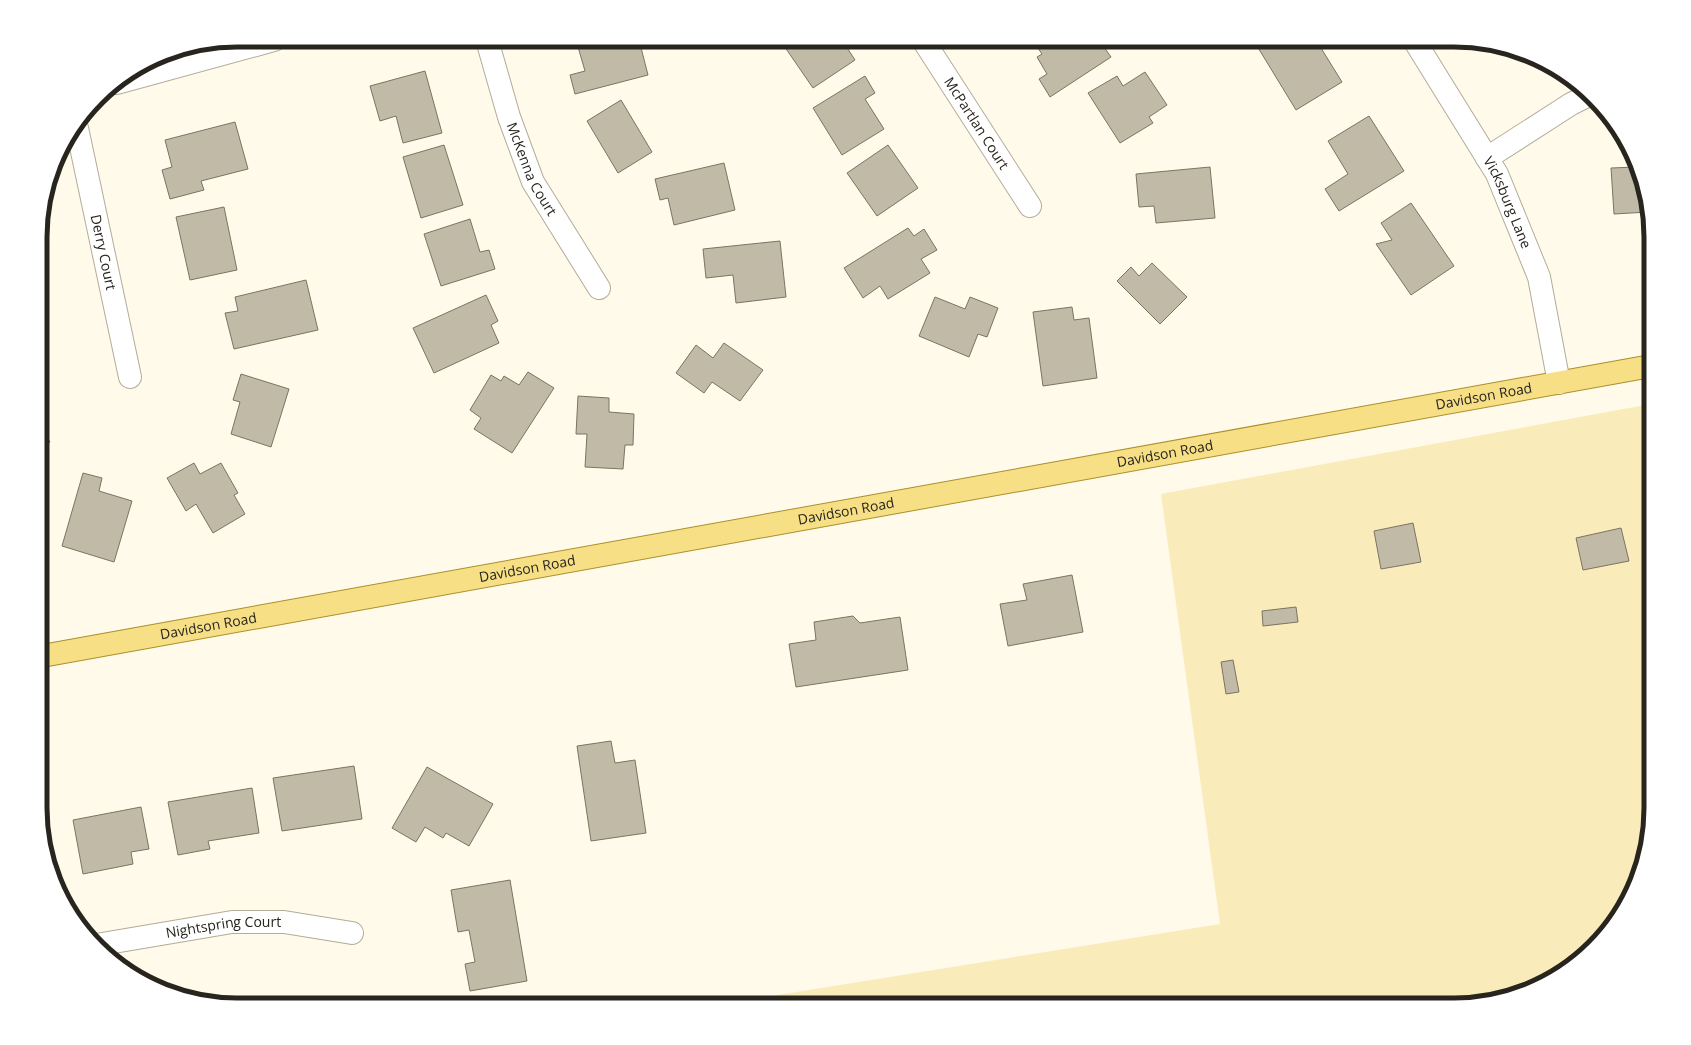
<svg xmlns="http://www.w3.org/2000/svg" width="1691" height="1045" font-family="'Open Sans',sans-serif">
	<style>
		.green { fill: #faebba }
		.building { fill: #c0baa7; stroke: #7a7462 }
		.lines { fill: none; stroke-linecap: round; stroke-linejoin: round }
		.minor-casing { stroke: #b2ac99; stroke-width: 24 }
		.major-casing { stroke: #aa902d; stroke-width: 24 }
		.minor { stroke: #fff; stroke-width: 22 }
		.major { stroke: #f7df86; stroke-width: 22 }
		.labels { text-anchor: middle; stroke-width: 3; stroke-linejoin: round; paint-order: stroke }
		.street-label { font-size: 14px; fill: #27251d; stroke: #fff }
		.rim { fill: none; stroke: #27251d; stroke-width: 5 }
	</style>
	<rect width="100%" height="100%" fill="#fffae9"/>
	<path class="green" d="M1651,404V820C1647,837 1646,856 1640,871C1619,933 1567,979 1506,998C1493,1002 1479,1002 1466,1005H715L1220,924L1161,494Z"/>
	<g class="building">
		<path d="M576,40H639L648,75L575,94L570,75L585,71Z"/>
		<path d="M780,40H842L855,60L813,88Z"/>
		<path d="M1043,40H1099L1111,57L1050,97L1039,79L1047,74L1037,57L1042,54L1036,45Z"/>
		<path d="M1266,40H1316L1342,82L1296,110L1257,46Z"/>
		<path d="M425,71L442,133L403,143L396,116L380,121L370,86Z"/>
		<path d="M1145,72L1167,105L1149,117L1153,123L1120,143L1088,93L1117,76L1123,86Z"/>
		<path d="M865,76L875,93L865,99L884,129L842,155L813,108Z"/>
		<path d="M621,100L652,152L618,173L587,121Z"/>
		<path d="M1369,116L1404,171L1339,211L1325,189L1348,174L1328,141Z"/>
		<path d="M235,122L248,169L201,181L204,190L170,199L162,170L172,167L165,140Z"/>
		<path d="M444,145L463,205L421,218L403,157Z"/>
		<path d="M888,145L918,188L877,216L847,173Z"/>
		<path d="M724,163L735,210L674,225L668,198L660,200L655,179Z"/>
		<path d="M1210,167L1215,218L1156,223L1154,206L1139,207L1136,174Z"/>
		<path d="M1636,167L1644,186L1648,212L1614,214L1611,168Z"/>
		<path d="M1411,203L1454,266L1411,295L1376,244L1392,240L1381,223Z"/>
		<path d="M224,207L237,270L190,280L176,217Z"/>
		<path d="M470,219L480,252L489,250L495,269L441,286L424,234Z"/>
		<path d="M908,228L914,236L924,229L937,250L921,259L930,273L888,299L880,286L863,298L844,268Z"/>
		<path d="M780,241L786,297L736,303L733,275L706,278L703,249Z"/>
		<path d="M1152,263L1187,297L1160,324L1117,281L1131,267L1139,276Z"/>
		<path d="M306,280L318,330L234,349L225,313L238,311L235,297Z"/>
		<path d="M486,295L498,321L491,325L499,343L434,373L413,328Z"/>
		<path d="M935,297L965,309L970,297L998,308L987,337L978,334L969,357L919,336Z"/>
		<path d="M1072,307L1074,320L1089,318L1097,378L1043,386L1033,312Z"/>
		<path d="M724,343L763,370L740,401L712,382L704,393L676,373L696,345L713,358Z"/>
		<path d="M528,372L554,388L512,453L474,429L481,418L470,410L491,375L501,381L504,376L519,385Z"/>
		<path d="M241,374L289,389L271,447L231,434L240,402L233,400Z"/>
		<path d="M578,396L609,398V412L634,414L633,445H625L623,469L585,467L587,434H576Z"/>
		<path d="M42,429L50,442L42,447Z"/>
		<path d="M194,463L200,474L221,463L238,493L234,495L245,514L213,533L196,504L186,511L167,478Z"/>
		<path d="M83,473L102,478L99,491L132,501L114,562L62,546Z"/>
		<path d="M1413,523L1421,562L1381,569L1374,531Z"/>
		<path d="M1621,528L1629,561L1583,570L1576,538Z"/>
		<path d="M1072,575L1083,632L1008,646L1000,604L1027,600L1023,584Z"/>
		<path d="M1296,607L1298,622L1263,626L1262,611Z"/>
		<path d="M853,616L860,623L900,617L908,670L796,687L789,644L816,640L814,622Z"/>
		<path d="M1233,660L1239,692L1226,694L1221,662Z"/>
		<path d="M611,741L615,763L635,760L646,833L591,841L577,746Z"/>
		<path d="M354,766L362,819L282,831L273,778Z"/>
		<path d="M427,767L493,804L469,846L446,833L443,838L425,827L416,842L392,828Z"/>
		<path d="M252,788L259,833L208,841L210,849L178,855L168,802Z"/>
		<path d="M141,807L149,849L131,852L133,864L83,874L73,820Z"/>
		<path d="M44,822L53,866L42,833V823Z"/>
		<path d="M510,880L527,981L470,991L465,964L475,962L469,930L458,932L451,890Z"/>
	</g>
	<g class="lines">
		<defs>
			<g id="minor">
				<path id="s1" d="M487,40L509,117L533,182L599,288"/>
				<path id="s2" d="M923,40L1030,206"/>
				<path id="s3" d="M1414,40L1497,174L1539,277L1559,383"/>
				<path d="M117,83L274,40"/>
				<path id="s4" d="M77,128L130,377"/>
				<path d="M1487,158L1571,104L1589,95"/>
				<path id="s5" d="M96,945L232,922H284L352,933"/>
			</g>
			<g id="major">
				<path id="s6" d="M42,656L1651,366"/>
			</g>
		</defs>
		<use href="#minor" class="minor-casing"/>
		<use href="#major" class="major-casing"/>
		<use href="#minor" class="minor"/>
		<use href="#major" class="major"/>
	</g>
	<g class="labels">
		<g class="street-label">
			<text dy="5" stroke="none"><textPath href="#s2" startOffset="99">McPartlan Court</textPath></text>
			<text dy="5" stroke="none"><textPath href="#s1" startOffset="137">McKenna Court</textPath></text>
			<text dy="5" stroke="none"><textPath href="#s3" startOffset="188">Vicksburg Lane</textPath></text>
			<text dy="5" stroke="none"><textPath href="#s4" startOffset="127">Derry Court</textPath></text>
			<text dy="5" stroke="none"><textPath href="#s6" startOffset="1465">Davidson Road</textPath></text>
			<text dy="5" stroke="none"><textPath href="#s6" startOffset="1141">Davidson Road</textPath></text>
			<text dy="5" stroke="none"><textPath href="#s6" startOffset="817">Davidson Road</textPath></text>
			<text dy="5" stroke="none"><textPath href="#s6" startOffset="493">Davidson Road</textPath></text>
			<text dy="5" stroke="none"><textPath href="#s6" startOffset="169">Davidson Road</textPath></text>
			<text dy="5" stroke="none"><textPath href="#s5" startOffset="129">Nightspring Court</textPath></text>
		</g>
	</g>
	<path d="M0 0H1691V1045H0ZM237 47H1454A190 190 0 0 1 1644 237V808A190 190 0 0 1 1454 998H237A190 190 0 0 1 47 808V237A190 190 0 0 1 237 47Z" fill="#fff" fill-rule="evenodd"/>
	<path class="rim" d="M237 47H1454A190 190 0 0 1 1644 237V808A190 190 0 0 1 1454 998H237A190 190 0 0 1 47 808V237A190 190 0 0 1 237 47Z"/>
</svg>
